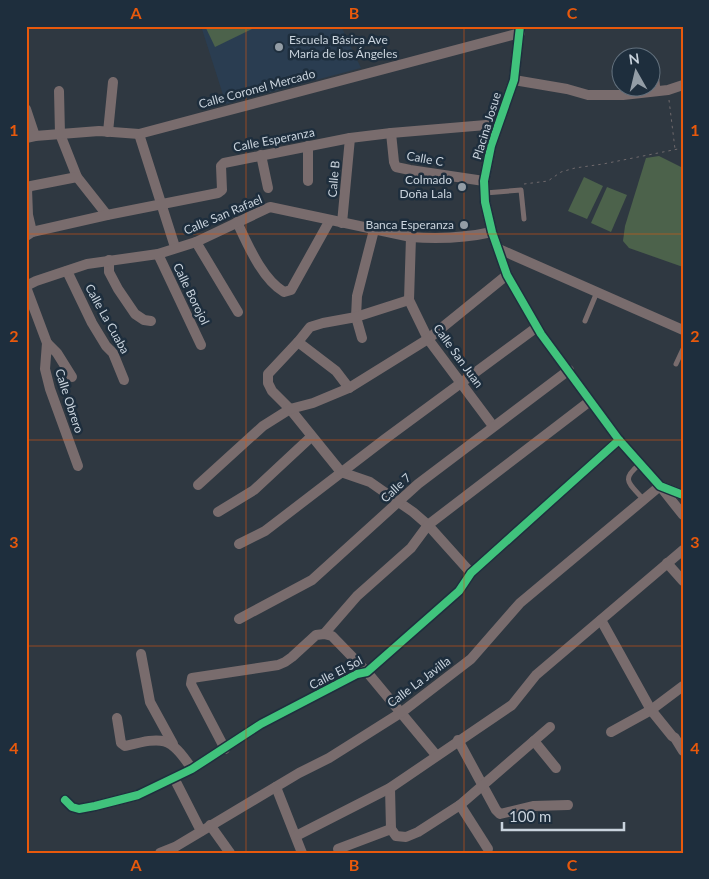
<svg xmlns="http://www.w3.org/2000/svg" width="709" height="879" font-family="Lato,sans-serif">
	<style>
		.built { fill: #2a3d51 }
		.green { fill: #4c624b }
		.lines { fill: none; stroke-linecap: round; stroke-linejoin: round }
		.path { stroke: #6f696c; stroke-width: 1; stroke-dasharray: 2.5 4; stroke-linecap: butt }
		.service { stroke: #796c6d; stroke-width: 5 }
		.minor { stroke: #796c6d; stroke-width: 10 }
		.cycleway-casing { stroke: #1e2e3d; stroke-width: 11 }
		.cycleway { stroke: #40c37c; stroke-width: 8 }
		.grid { fill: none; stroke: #e8590c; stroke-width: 1; stroke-opacity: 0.55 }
		.poi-dot { fill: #939da6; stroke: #1e2e3d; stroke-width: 2 }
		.labels { text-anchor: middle; stroke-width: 5; stroke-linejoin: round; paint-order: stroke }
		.poi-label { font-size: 12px; fill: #c9d3dd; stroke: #1e2e3d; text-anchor: end }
		.street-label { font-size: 12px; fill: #c9d3dd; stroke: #1e2e3d }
		.neatline { fill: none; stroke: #e8590c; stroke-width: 2 }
		.grid-label { font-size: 16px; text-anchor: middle; font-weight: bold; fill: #e8590c }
	</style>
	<rect width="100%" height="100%" fill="#2f3841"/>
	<path class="built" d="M201,26H341L361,68L226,104Z"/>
	<g class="green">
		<path d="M205,26H251L252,29L215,47Z"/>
		<path d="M659,156L683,168V267L629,248L623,241L625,226L646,158Z"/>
		<path d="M584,177L603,186L587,219L568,211Z"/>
		<path d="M607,187L627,195L611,232L591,223Z"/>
	</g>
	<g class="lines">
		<g class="path">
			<path d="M669,100L675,149"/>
			<path d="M524,184L548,181L561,172L575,168L603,164L683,148"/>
		</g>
		<g class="service">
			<path d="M655,61L658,91"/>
			<path d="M485,193L521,190L524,219"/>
			<path d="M585,321L597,292"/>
			<path d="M676,364L683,349"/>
			<path d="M640,464C620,480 629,483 644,500"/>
		</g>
		<g class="minor">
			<path d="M520,26L514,80L491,146L484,181L485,202L492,232L507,275L541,334L619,440L660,486L683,495"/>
			<path d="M514,80L567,89L588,95H623L668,90L683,85"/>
			<path d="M59,91L60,134L77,177L107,215"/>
			<path d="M26,109L35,136"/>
			<path d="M108,132L113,82"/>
			<path d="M391,133L394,162L396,167L410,170L484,181"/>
			<path d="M139,134L175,247"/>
			<path d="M26,138L35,136L99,131L139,134L520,33"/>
			<path d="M261,155L268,188"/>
			<path d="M308,181V146"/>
			<path d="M237,222C248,245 262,279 284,292L291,290L330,220"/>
			<path d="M342,223L350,138"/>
			<path d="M32,232L28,215L27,189L31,186L77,177"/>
			<path d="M26,236L32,232L107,215L218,193L222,190L221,166L224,163L350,138L391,133L498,124"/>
			<path d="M411,237L409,300L428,339L493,426"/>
			<path d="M196,242L238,312"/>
			<path d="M499,249L683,330"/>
			<path d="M158,254L201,345"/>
			<path d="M109,260V272L118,289L135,314L144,320L151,321"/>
			<path d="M67,271L92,323L106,346L113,353L124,380"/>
			<path d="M26,286L36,281L87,264L158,254L196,242L270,207L411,237C438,239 465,238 492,232"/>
			<path d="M26,287L47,343L45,369L50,389L78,466"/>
			<path d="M362,338L356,317L357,296L374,230"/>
			<path d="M298,342L268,374V383L272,391L290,409L341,472L370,482L413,512L428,525L471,573"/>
			<path d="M47,343L57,353L72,377"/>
			<path d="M349,388L336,371L298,342L310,327L323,323L356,317L409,300"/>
			<path d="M198,485L263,426L290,409L313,403L349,388L428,339L507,275"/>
			<path d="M218,512L254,490L311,437"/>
			<path d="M239,544L265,531L385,439L537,327"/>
			<path d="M667,563L683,581"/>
			<path d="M239,619L312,580L418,484L569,370"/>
			<path d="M601,620L651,710L672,736L675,738L683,751"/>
			<path d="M324,634L357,596L411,548L428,525L590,401"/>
			<path d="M141,654L150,702L173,744"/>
			<path d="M117,718L121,743L125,746C163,737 169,735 192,769"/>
			<path d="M611,732L651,710L683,686"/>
			<path d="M458,740L496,810L500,814L533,806L568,805"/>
			<path d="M534,741L556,768"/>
			<path d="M225,749L191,684L192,678L278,665L285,662L292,657L316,635L324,634L332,636L367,672L436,755"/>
			<path d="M174,778L201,831"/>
			<path d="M276,787L302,853"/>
			<path d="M390,788L391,829L396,836L406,837L418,832L460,805L550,727"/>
			<path d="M65,800L72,807L79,809L95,806L138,795L192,769L261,724L357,674L367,672L459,591L471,573L619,440"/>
			<path d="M460,805L488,849"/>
			<path d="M210,825L230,853"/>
			<path d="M296,836L390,788L512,705L536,675L683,550"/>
			<path d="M338,849L391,829"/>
			<path d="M160,853L175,847L299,773L329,758L402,712L471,659L520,603L660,486L683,515"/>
		</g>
		<defs>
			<g id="cycleway">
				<path d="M520,26L514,80L491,146L484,181L485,202L492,232L507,275L541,334L619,440L660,486L683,495"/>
				<path d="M65,800L72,807L79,809L95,806L138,795L192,769L261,724L357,674L367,672L459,591L471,573L619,440"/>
			</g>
		</defs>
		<use href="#cycleway" class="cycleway-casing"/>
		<use href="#cycleway" class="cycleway"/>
	</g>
	<path class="grid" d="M246,26V853M464,26V853M26,234H683M26,440H683M26,646H683"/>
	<g class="poi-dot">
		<circle cx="279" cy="47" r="5"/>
		<circle cx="462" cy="187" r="5"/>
		<circle cx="464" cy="225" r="5"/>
	</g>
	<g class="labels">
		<g class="poi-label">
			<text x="289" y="44" text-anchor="start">Escuela Básica Ave<tspan x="289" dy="14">María de los Ángeles</tspan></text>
			<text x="452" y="184">Colmado<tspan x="452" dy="14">Doña Lala</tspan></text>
			<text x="454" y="229">Banca Esperanza</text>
		</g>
		<g class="street-label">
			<text transform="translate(257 89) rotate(-15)" y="4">Calle Coronel Mercado</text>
			<text transform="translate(487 126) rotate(-73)" y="4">Placina Josue</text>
			<text transform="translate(274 140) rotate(-11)" y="4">Calle Esperanza</text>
			<text transform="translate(425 159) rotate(10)" y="4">Calle C</text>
			<text transform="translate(334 179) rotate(-85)" y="4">Calle B</text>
			<text transform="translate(223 215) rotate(-23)" y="4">Calle San Rafael</text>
			<text transform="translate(191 294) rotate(64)" y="4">Calle Borojol</text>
			<text transform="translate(107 319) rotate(61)" y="4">Calle La Cuaba</text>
			<text transform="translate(458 356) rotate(54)" y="4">Calle San Juan</text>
			<text transform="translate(69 401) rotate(72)" y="4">Calle Obrero</text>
			<text transform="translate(396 488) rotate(-43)" y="4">Calle 7</text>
			<text transform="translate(336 673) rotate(-27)" y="4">Calle El Sol</text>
			<text transform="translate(419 682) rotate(-37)" y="4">Calle La Javilla</text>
		</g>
	</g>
	<rect width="709" height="879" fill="none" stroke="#1e2e3d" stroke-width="55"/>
	<g transform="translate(636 72) rotate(352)"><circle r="24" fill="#1e2e3d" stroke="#62707d"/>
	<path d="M0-4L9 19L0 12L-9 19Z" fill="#939da6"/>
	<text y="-8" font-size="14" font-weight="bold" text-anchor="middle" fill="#c9d3dd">N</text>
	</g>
	<path d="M502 822v8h122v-8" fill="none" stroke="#c9d3dd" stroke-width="2.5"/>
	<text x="509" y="822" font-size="15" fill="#c9d3dd" stroke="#1e2e3d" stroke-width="4" paint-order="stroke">100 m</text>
	<rect x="28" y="28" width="654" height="824" class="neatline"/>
	<g class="grid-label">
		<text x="136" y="19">A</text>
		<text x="354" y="19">B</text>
		<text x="572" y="19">C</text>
		<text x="14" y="136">1</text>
		<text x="695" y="136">1</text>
		<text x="14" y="342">2</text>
		<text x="695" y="342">2</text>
		<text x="14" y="548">3</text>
		<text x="695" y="548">3</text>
		<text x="14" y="754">4</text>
		<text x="695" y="754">4</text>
		<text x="136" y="871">A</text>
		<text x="354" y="871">B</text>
		<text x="572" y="871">C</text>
	</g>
</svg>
